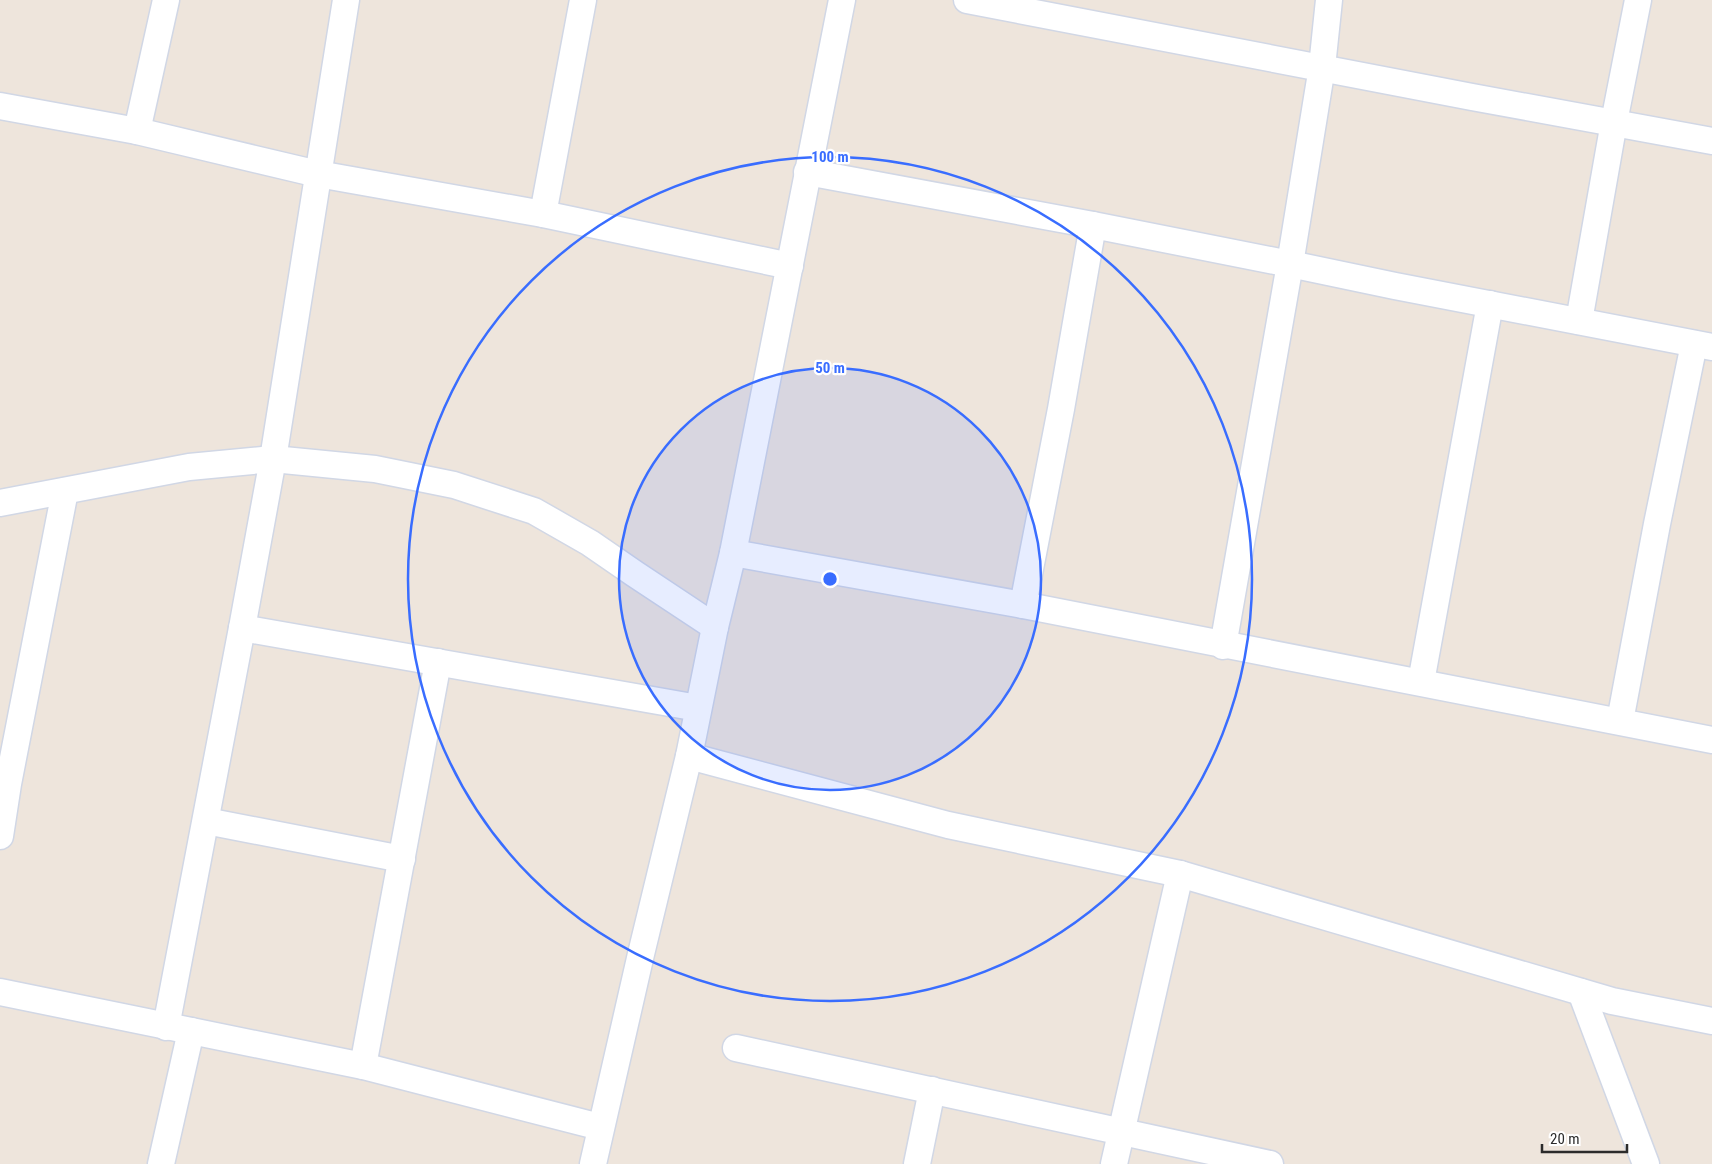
<svg xmlns="http://www.w3.org/2000/svg" width="1712" height="1164" font-family="'Roboto Condensed',sans-serif">
	<style>
		.lines { fill: none; stroke-linecap: round; stroke-linejoin: round }
		.street-casing { stroke: #d1d7e5; stroke-width: 29 }
		.street { stroke: #fff; stroke-width: 26 }
		.ring { fill: none; stroke: #396dff; stroke-width: 2.5 }
		.centre { fill: #396dff; stroke: #fff; stroke-width: 2.5 }
		.ring-label { font-size: 15px; text-anchor: middle; font-weight: bold; fill: #396dff; stroke: #fff; stroke-width: 4.5; stroke-linejoin: round; paint-order: stroke }
	</style>
	<rect width="100%" height="100%" fill="#eee5dc"/>
	<g class="lines">
		<defs>
			<g id="street">
				<path d="M967,0L1472,97L1712,141"/>
				<path d="M0,106L137,131L318,174L543,214L790,266"/>
				<path d="M137,131L166,0"/>
				<path d="M807,172L1093,225L1290,264L1395,286L1712,347"/>
				<path d="M543,214L583,0"/>
				<path d="M1579,321L1614,122L1638,0"/>
				<path d="M0,503L189,467L273,459L375,469L454,485L534,511L590,543L635,574L715,627"/>
				<path d="M733,553L1023,605L1712,740"/>
				<path d="M1023,605L1061,409L1093,225"/>
				<path d="M242,628L698,708"/>
				<path d="M1223,646L1290,264L1322,67L1329,0"/>
				<path d="M1421,682L1490,304"/>
				<path d="M1620,721L1657,524L1694,344"/>
				<path d="M689,756L948,825L1180,874L1612,1001L1712,1021"/>
				<path d="M206,821L402,859"/>
				<path d="M0,836L8,784L65,491"/>
				<path d="M0,992L363,1066L600,1127"/>
				<path d="M1581,992L1646,1164"/>
				<path d="M166,1027L242,628L273,459L346,0"/>
				<path d="M736,1048L1270,1164"/>
				<path d="M363,1066L438,662"/>
				<path d="M161,1164L191,1031"/>
				<path d="M593,1164L641,954L689,756L715,627L733,553L842,0"/>
				<path d="M917,1164L932,1090"/>
				<path d="M1114,1164L1180,874"/>
			</g>
		</defs>
		<use href="#street" class="street-casing"/>
		<use href="#street" class="street"/>
	</g>
	<circle cx="830" cy="579" r="211" fill="#396dff" fill-opacity=".12"/>
	<g class="ring">
		<circle cx="830" cy="579" r="211"/>
		<circle cx="830" cy="579" r="422"/>
	</g>
	<circle cx="830" cy="579" r="8" class="centre"/>
	<g class="ring-label">
		<text x="830" y="162">100 m</text>
		<text x="830" y="373">50 m</text>
	</g>
	<path d="M1542 1144v8h85v-8" fill="none" stroke="#2b2b2b" stroke-width="2.5"/>
	<text x="1550" y="1144" font-size="15" fill="#2b2b2b" stroke="#ffffff" stroke-width="4" paint-order="stroke">20 m</text>
</svg>
